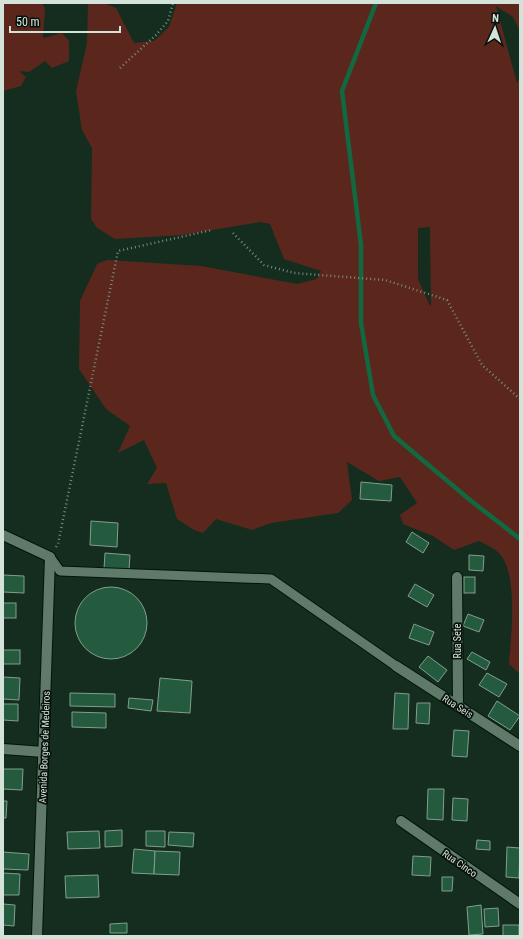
<svg xmlns="http://www.w3.org/2000/svg" width="523" height="939" font-family="'Roboto Condensed',sans-serif">
	<style>
		.green { fill: #5b271d; fill-rule: evenodd }
		.lines { fill: none; stroke-linecap: round; stroke-linejoin: round }
		.stream { stroke: #116841; stroke-width: 4.5 }
		.building { fill: #245b3e; stroke: #829e8c }
		.service-casing { stroke: #001509; stroke-width: 11 }
		.minor-casing { stroke: #001509; stroke-width: 12 }
		.path { stroke: #788c80; stroke-width: 2.5; stroke-dasharray: 1 3; stroke-linecap: butt }
		.service { stroke: #5f7a69; stroke-width: 9 }
		.minor { stroke: #5f7a69; stroke-width: 10 }
		.labels { text-anchor: middle; stroke-width: 3.5; stroke-linejoin: round; paint-order: stroke }
		.street-label { font-size: 10px; fill: #d4e3d9; stroke: #08120c }
	</style>
	<rect width="100%" height="100%" fill="#142d1f"/>
	<g class="green">
		<path d="M3,3H42L45,9L43,38L62,33L69,41V61L52,68L45,61L29,72L19,71L26,77L21,86L3,91Z"/>
		<path d="M90,3H103L116,8L134,43L154,41L169,27L177,3H520V31L513,17L496,6L517,83L520,77V674L509,664C511,637 519,571 498,552C493,548 485,544 479,541L454,550L433,536L403,524L400,515L417,503L400,477L379,481L347,462L352,500L338,513L271,523L252,530L216,519L203,533L194,530L177,519L166,483L147,484L157,468L144,440L118,453L130,426L106,409L79,369L80,301L97,264L107,260L201,266L297,284L317,279L321,271L284,259L270,224L260,222L182,235L115,239L97,228L91,219L92,148L82,130L76,91L87,43L88,4ZM430,227L431,305L430,306L418,279V228Z"/>
	</g>
	<g class="lines">
		<path class="stream" d="M376,3L342,91L361,245V323L373,395L394,436L470,500L520,539"/>
	</g>
	<g class="building">
		<path d="M361,482L392,485L391,501L360,499Z"/>
		<path d="M91,521L118,523L117,547L90,545Z"/>
		<path d="M412,532L429,543L423,553L406,542Z"/>
		<path d="M105,553L130,555L129,570L104,569Z"/>
		<path d="M469,555L484,556L483,571L469,570Z"/>
		<path d="M3,575L24,576V593L3,592Z"/>
		<rect x="464" y="577" width="11" height="16"/>
		<path d="M415,584L434,595L427,607L408,596Z"/>
		<circle cx="111" cy="623" r="36"/>
		<rect x="3" y="603" width="13" height="15"/>
		<path d="M468,614L484,620L479,632L463,626Z"/>
		<path d="M414,624L434,632L429,645L409,638Z"/>
		<rect x="3" y="650" width="17" height="14"/>
		<path d="M472,652L490,662L486,670L467,659Z"/>
		<path d="M428,656L447,670L438,682L419,667Z"/>
		<path d="M487,673L507,684L499,697L479,685Z"/>
		<path d="M3,677L20,678L19,700L3,699Z"/>
		<path d="M160,678L192,681L190,713L157,711Z"/>
		<path d="M70,693L115,694V707L70,706Z"/>
		<path d="M395,693L409,694L408,729H393Z"/>
		<path d="M129,698L153,700L151,711L128,708Z"/>
		<path d="M497,701L520,716L510,730L488,716Z"/>
		<path d="M417,703H430L429,724L416,723Z"/>
		<path d="M3,704H18V721L3,720Z"/>
		<path d="M72,712L106,713V728L72,727Z"/>
		<path d="M454,730L469,731L467,757L452,756Z"/>
		<path d="M3,769H23L22,790L3,789Z"/>
		<path d="M428,789H444L443,820L427,819Z"/>
		<path d="M453,798L468,799L467,821L452,820Z"/>
		<path d="M3,801H7L6,818H3Z"/>
		<path d="M122,830V846L105,847V831Z"/>
		<path d="M99,831L100,848L68,849L67,832Z"/>
		<path d="M146,831H165V847L146,846Z"/>
		<path d="M169,832L194,833L193,847L168,845Z"/>
		<path d="M477,840L490,841V850L476,849Z"/>
		<path d="M507,847L520,848L519,878L506,877Z"/>
		<path d="M134,849L155,851L154,874L132,873Z"/>
		<path d="M155,851L180,852L179,875L154,874Z"/>
		<path d="M3,852L29,854L28,870L3,869Z"/>
		<path d="M413,856L431,857L430,876L412,875Z"/>
		<path d="M3,873L20,874L19,895H3Z"/>
		<path d="M98,875L99,897L66,898L65,876Z"/>
		<path d="M442,877H453L452,891H442Z"/>
		<path d="M3,904L15,905L14,926L3,925Z"/>
		<path d="M481,905L483,934L469,935L467,907Z"/>
		<path d="M498,908L499,926L485,927L484,909Z"/>
		<path d="M127,923V933H110V924Z"/>
		<rect x="503" y="925" width="16" height="11"/>
	</g>
	<g class="lines">
		<defs>
			<path id="service" d="M50,557L60,571L271,579L396,666"/>
			<g id="minor">
				<path d="M3,535L50,557L37,936"/>
				<path d="M457,577L458,705"/>
				<path d="M396,666L520,746"/>
				<path d="M3,749L44,752"/>
				<path d="M401,821L520,904"/>
			</g>
		</defs>
		<use href="#service" class="service-casing"/>
		<use href="#minor" class="minor-casing"/>
		<g class="path">
			<path d="M120,68L156,35L168,21L173,3"/>
			<path d="M233,233L264,265L294,273L385,280L447,300L482,365L520,399"/>
			<path d="M56,547L58,544L118,251L212,230"/>
		</g>
		<use href="#service" class="service"/>
		<use href="#minor" class="minor"/>
	</g>
	<g class="labels">
		<g class="street-label">
			<text transform="translate(457 641) rotate(-90)" y="4">Rua Sete</text>
			<text transform="translate(458 706) rotate(33)" y="4">Rua Seis</text>
			<text transform="translate(44 747) rotate(-88)" y="4">Avenida Borges de Medeiros</text>
			<text transform="translate(460 863) rotate(35)" y="4">Rua Cinco</text>
		</g>
	</g>
	<rect width="523" height="939" fill="none" stroke="#d4e3d9" stroke-width="8"/>
	<g transform="translate(495 28) rotate(3)" stroke="#08120c" stroke-width="3" paint-order="stroke">
	<path d="M0-3L7 15L0 10L-7 15Z" fill="#d4e3d9"/>
	<text y="-6" font-size="11" font-weight="bold" text-anchor="middle" fill="#d4e3d9">N</text>
	</g>
	<path d="M10 26v6h110v-6" fill="none" stroke="#d4e3d9" stroke-width="2"/>
	<text x="16" y="26" font-size="12" fill="#d4e3d9" stroke="#08120c" stroke-width="3" paint-order="stroke">50 m</text>
</svg>
